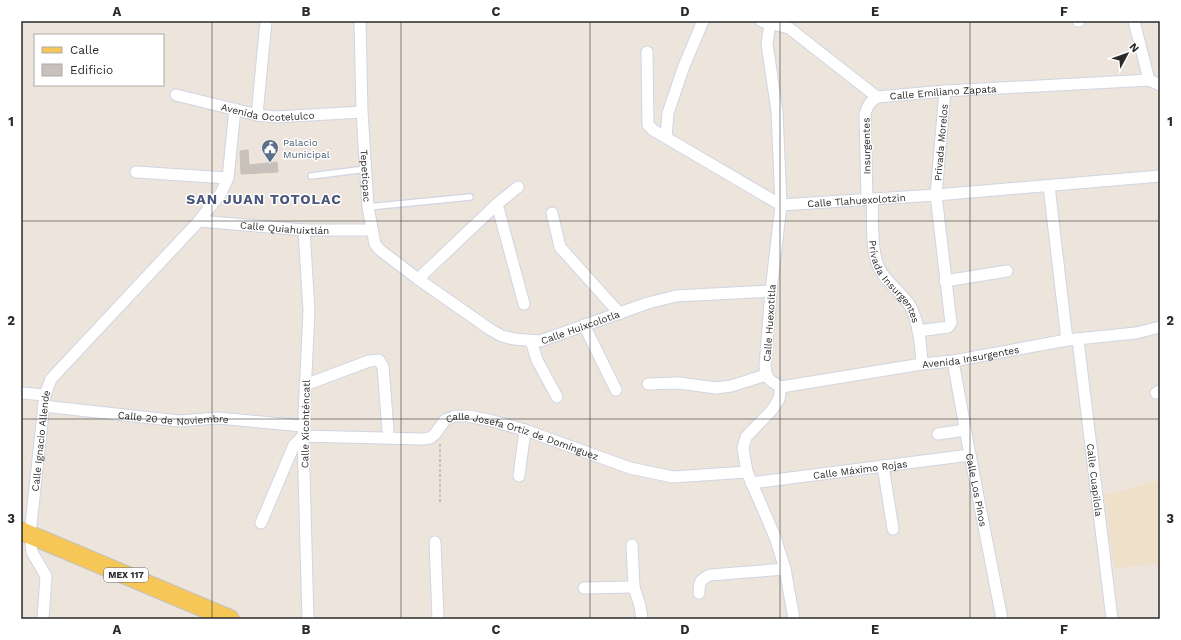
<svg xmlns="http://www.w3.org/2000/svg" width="1181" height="640" font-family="'Work Sans',sans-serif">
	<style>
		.education { fill: #efe0ca }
		.building { fill: #c8c1bb; stroke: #c8c0b5 }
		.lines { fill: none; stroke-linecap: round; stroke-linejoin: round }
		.service-casing { stroke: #d0d5e3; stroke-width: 8 }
		.minor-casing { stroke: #d0d5e3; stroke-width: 13 }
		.primary-casing { stroke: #c3c3c3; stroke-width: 20 }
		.path { stroke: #c3c3c3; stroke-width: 2; stroke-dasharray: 3 2; stroke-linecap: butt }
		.service { stroke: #fff; stroke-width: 5.5 }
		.minor { stroke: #fff; stroke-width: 11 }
		.primary { stroke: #f6c657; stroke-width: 18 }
		.grid { fill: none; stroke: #2a2a2a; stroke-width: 1; stroke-opacity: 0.55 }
		.labels { text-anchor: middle; stroke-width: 3; stroke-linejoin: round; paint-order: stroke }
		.shield { fill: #fff; stroke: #6a6a6a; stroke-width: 1 }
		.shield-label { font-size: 9px; font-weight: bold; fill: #2a2a2a }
		.street-label { font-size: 10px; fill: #2a2a2a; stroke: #fff }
		.service-label { font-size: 10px; fill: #4e5e75; stroke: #fff; text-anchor: start }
		.district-label { font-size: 14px; font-weight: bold; letter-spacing: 1px; fill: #48557c; stroke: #fff }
		.neatline { fill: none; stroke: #2a2a2a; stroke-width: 1.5 }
		.grid-label { font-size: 13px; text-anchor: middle; font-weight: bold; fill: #2a2a2a }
	</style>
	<rect width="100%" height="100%" fill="#ede4db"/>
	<path class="education" d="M1160,480V577L1156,563L1114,569L1105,495Z"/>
	<path class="building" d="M248,150L249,165L277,162L278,172L241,174L240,151Z"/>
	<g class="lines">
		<defs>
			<g id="service">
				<path d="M311,176L366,169"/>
				<path d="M368,207L470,197"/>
			</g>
			<g id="minor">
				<path id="s1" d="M360,21L362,112L368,207L375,244L380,250L418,279L491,330L502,336L514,339L540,341L648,303L676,296L771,291"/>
				<path id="s2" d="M761,21L789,28L877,97L945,91L1149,80"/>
				<path d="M1078,21H1079"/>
				<path d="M1134,21L1149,80"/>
				<path d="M770,24L767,44L777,111L781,205L771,291L765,366C766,379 770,381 781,387"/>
				<path id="s3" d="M647,52L648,125L653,130L781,205L936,195L1160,176"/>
				<path d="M1149,80L1160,85"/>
				<path id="s4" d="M176,95L257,115L276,117L362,112"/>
				<path d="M257,115L266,21"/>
				<path d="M666,137L668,113L684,66L703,21"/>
				<path d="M136,172L228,178"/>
				<path d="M1049,186L1067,340"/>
				<path d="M867,199L865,114C867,106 870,102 877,97"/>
				<path id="s5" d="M872,199C873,217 871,246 877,263C883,280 899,290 909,304C919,320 921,346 922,364"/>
				<path d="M497,204L524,304"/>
				<path d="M552,213L560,247L620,314"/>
				<path id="s6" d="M199,221L304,230H371"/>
				<path d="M304,230L309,311L303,436L308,619"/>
				<path d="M418,279L497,204L518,187"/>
				<path d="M945,281L1007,271"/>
				<path d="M584,325L616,390"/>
				<path id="s7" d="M918,331L948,327L951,323L936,195L945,91"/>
				<path id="s8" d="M1078,340L1112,619"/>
				<path d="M531,341L537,360L557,397"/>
				<path id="s9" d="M953,361L970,455L1002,619"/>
				<path d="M648,384L679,383L716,388L731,386L766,375"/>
				<path d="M305,385L369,361L379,360L383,367L388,430"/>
				<path id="s10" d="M781,387L922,364L953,361L1067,340L1136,333L1160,327"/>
				<path d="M781,387L779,399L772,410L746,437L743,448L747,472L775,537L785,569L794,619"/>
				<path d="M21,393L45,395"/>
				<path d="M1156,393L1160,391"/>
				<path id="s11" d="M43,406L179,421L218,418L303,426"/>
				<path d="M938,434L965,430"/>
				<path d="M883,466L893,529"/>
				<path d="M519,476L525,430"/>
				<path id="s12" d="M751,483L970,455"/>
				<path id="s13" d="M261,523L294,445L303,436L422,439L430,438L435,434L445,420L455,416H468L493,421L525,430L630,468L673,477L747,472"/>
				<path d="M435,542L438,619"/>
				<path d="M632,545L634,587L640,606L642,619"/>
				<path d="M584,588L634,587"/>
				<path d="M699,593C699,583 700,579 710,575L785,569"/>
				<path id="s14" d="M43,619L46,576L32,552L30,534L45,395L51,379L199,221L221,193L228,178L235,109"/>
			</g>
			<path id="primary" d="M21,531L230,619"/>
		</defs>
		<use href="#service" class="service-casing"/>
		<use href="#minor" class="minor-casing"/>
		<use href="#primary" class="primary-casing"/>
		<path class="path" d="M440,444V503"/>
		<use href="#service" class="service"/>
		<use href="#minor" class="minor"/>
		<use href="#primary" class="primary"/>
	</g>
	<path class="grid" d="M212,21V619M401,21V619M590,21V619M780,21V619M970,21V619M21,221H1160M21,419H1160"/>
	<defs>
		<symbol id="civic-pin" viewBox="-11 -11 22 30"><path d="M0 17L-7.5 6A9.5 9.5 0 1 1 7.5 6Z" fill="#5c6f8a" stroke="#fff"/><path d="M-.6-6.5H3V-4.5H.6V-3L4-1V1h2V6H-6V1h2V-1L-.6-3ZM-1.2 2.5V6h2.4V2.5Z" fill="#fff"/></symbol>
	</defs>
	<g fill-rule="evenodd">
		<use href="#civic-pin" x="260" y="138" width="20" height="27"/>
	</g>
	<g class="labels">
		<rect class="shield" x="104" y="568" width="44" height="14" rx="3"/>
		<g class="shield-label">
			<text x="126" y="578">MEX 117</text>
		</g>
		<g class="street-label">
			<text dy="4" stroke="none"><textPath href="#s2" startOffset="207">Calle Emiliano Zapata</textPath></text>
			<text dy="4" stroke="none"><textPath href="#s4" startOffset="94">Avenida Ocotelulco</textPath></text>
			<text dy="4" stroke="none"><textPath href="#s7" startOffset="217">Privada Morelos</textPath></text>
			<text transform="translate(866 146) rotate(-91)" y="4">Insurgentes</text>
			<text dy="4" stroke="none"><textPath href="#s1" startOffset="155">Tepeticpac</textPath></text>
			<text dy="4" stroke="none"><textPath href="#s3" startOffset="304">Calle Tlahuexolotzin</textPath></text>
			<text dy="4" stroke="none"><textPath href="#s6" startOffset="86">Calle Quiahuixtlán</textPath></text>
			<text dy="4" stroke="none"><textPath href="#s5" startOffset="89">Privada Insurgentes</textPath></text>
			<text transform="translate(769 323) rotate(-86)" y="4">Calle Huexotitla</text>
			<text dy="4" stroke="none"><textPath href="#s1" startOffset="462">Calle Huixcolotla</textPath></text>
			<text dy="4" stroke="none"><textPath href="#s10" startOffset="192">Avenida Insurgentes</textPath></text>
			<text dy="4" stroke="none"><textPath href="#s11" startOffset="131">Calle 20 de Noviembre</textPath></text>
			<text transform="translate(305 424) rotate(-89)" y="4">Calle Xicohténcatl</text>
			<text dy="4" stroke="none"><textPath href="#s14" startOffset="183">Calle Ignacio Allende</textPath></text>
			<text dy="4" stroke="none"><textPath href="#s13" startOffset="329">Calle Josefa Ortiz de Domínguez</textPath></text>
			<text dy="4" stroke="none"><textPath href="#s12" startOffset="110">Calle Máximo Rojas</textPath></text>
			<text dy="4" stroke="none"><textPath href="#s8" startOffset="141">Calle Cuapilola</textPath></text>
			<text dy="4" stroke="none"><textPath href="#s9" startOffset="131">Calle Los Pinos</textPath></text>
		</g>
		<g class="service-label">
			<text x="283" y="146">Palacio<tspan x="283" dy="12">Municipal</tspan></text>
		</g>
		<g class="district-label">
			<text x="264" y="204">SAN JUAN TOTOLAC</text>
		</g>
	</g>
	<rect width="1181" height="640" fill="none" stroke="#ffffff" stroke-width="44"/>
	<rect x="34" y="34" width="130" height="52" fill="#ffffff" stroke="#aaaaaa"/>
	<rect x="42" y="47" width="20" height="6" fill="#f6c657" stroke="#aaaaaa"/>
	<text x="70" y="54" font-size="12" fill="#2a2a2a">Calle</text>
	<rect x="42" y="64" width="20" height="12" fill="#c8c1bb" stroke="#aaaaaa"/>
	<text x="70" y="74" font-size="12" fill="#2a2a2a">Edificio</text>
	<g transform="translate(1127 54) rotate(49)" stroke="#ffffff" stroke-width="3" paint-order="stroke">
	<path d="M0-3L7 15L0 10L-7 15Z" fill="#2a2a2a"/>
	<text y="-6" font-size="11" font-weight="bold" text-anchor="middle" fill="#2a2a2a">N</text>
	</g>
	<rect x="22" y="22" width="1137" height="596" class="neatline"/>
	<g class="grid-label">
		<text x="117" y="16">A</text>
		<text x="306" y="16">B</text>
		<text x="496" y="16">C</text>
		<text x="685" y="16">D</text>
		<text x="875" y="16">E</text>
		<text x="1064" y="16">F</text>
		<text x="11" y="126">1</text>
		<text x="1170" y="126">1</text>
		<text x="11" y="325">2</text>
		<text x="1170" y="325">2</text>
		<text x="11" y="523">3</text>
		<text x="1170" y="523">3</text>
		<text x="117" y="634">A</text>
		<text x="306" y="634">B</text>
		<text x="496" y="634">C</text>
		<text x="685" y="634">D</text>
		<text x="875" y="634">E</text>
		<text x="1064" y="634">F</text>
	</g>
</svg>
